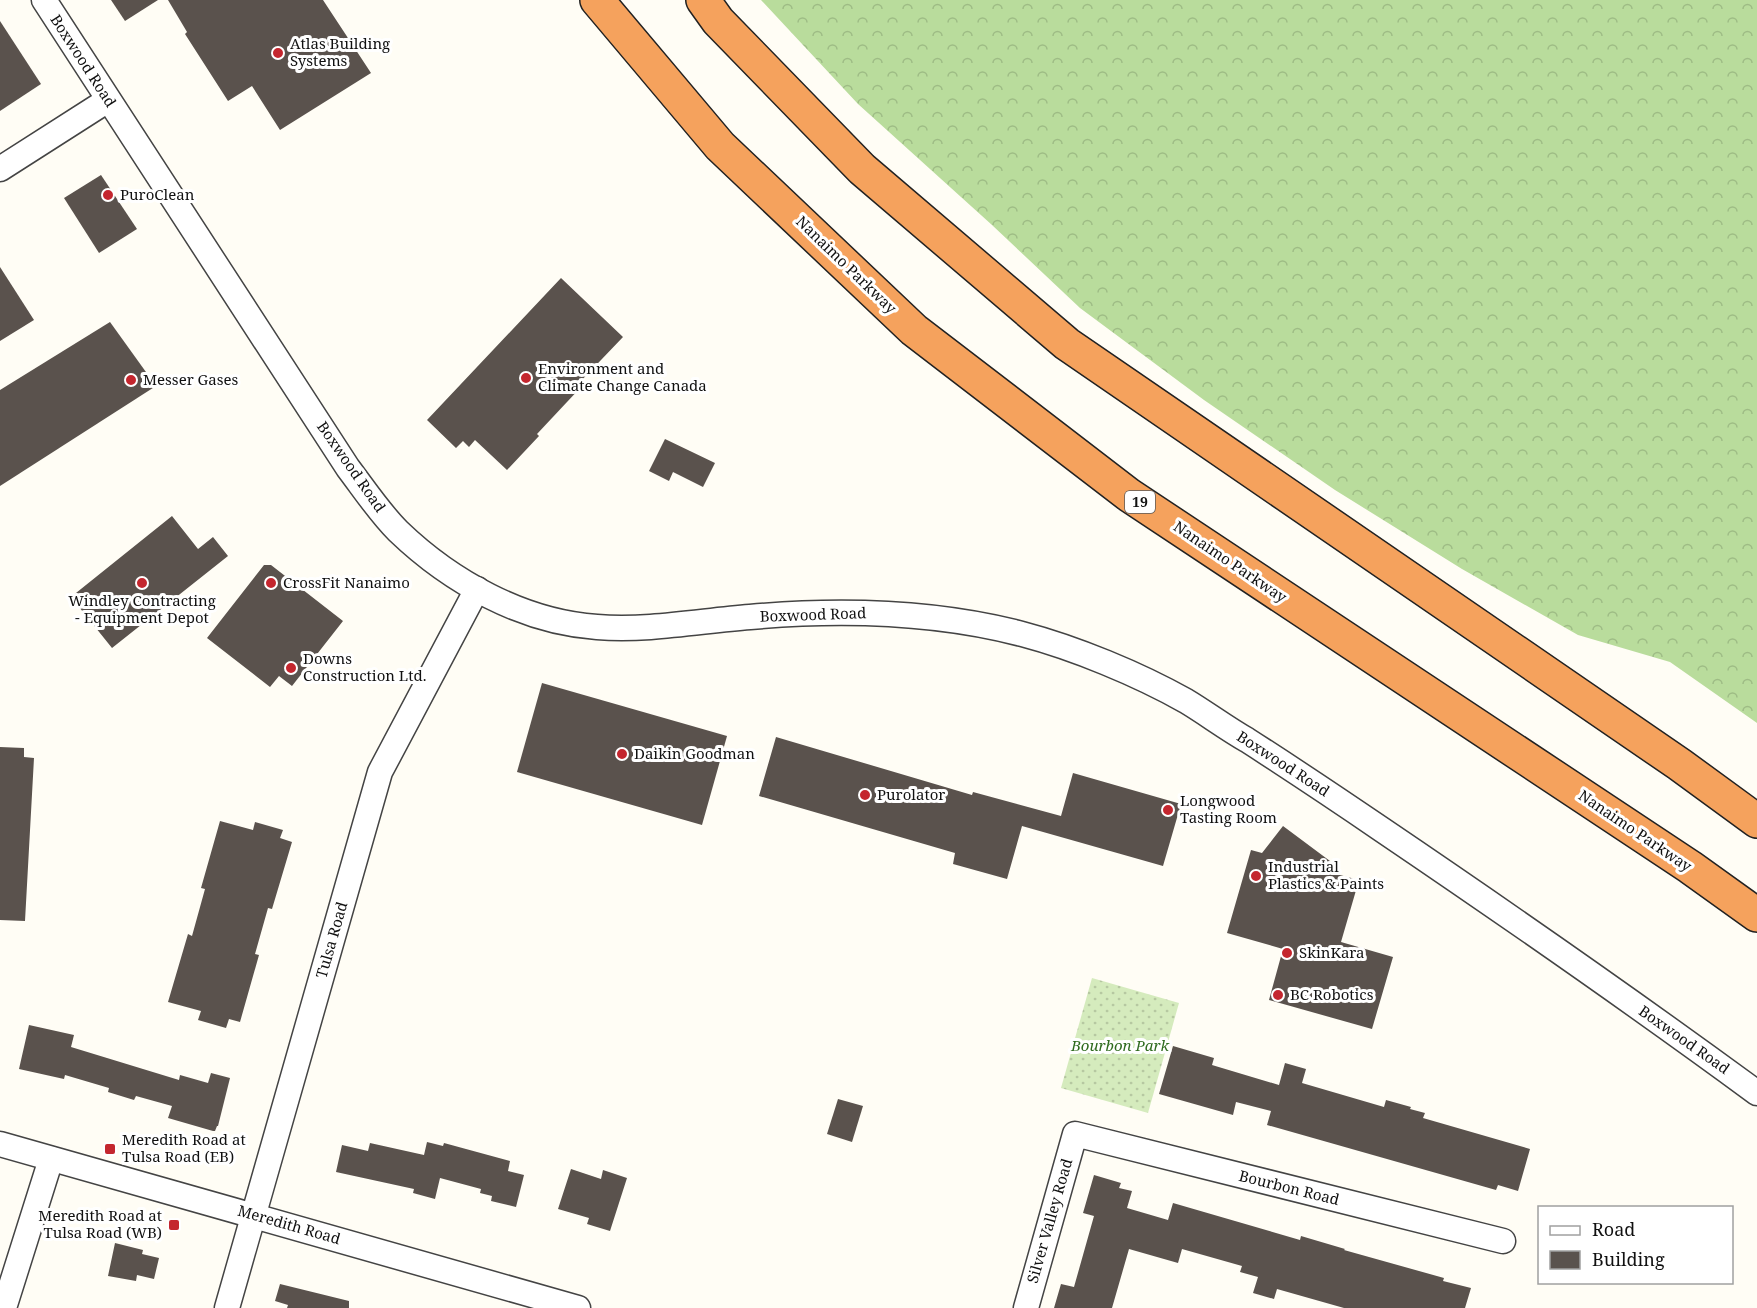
<svg xmlns="http://www.w3.org/2000/svg" width="1757" height="1308" font-family="'Noto Serif',serif">
	<style>
		.grass { fill: url(#grass-dots) }
		.forest { fill: url(#forest-crowns) }
		.building { fill: #5a524d }
		.lines { fill: none; stroke-linecap: round; stroke-linejoin: round }
		.minor-casing { stroke: #444; stroke-width: 27 }
		.highway-casing { stroke: #222; stroke-width: 36 }
		.minor { stroke: #fff; stroke-width: 24 }
		.highway { stroke: #f5a25d; stroke-width: 33 }
		.poi-dot { fill: #c4262e; stroke: #fff; stroke-width: 2 }
		.labels { text-anchor: middle; stroke-width: 6; stroke-linejoin: round; paint-order: stroke }
		.shield { fill: #fff; stroke: #585858; stroke-width: 1.5 }
		.shield-label { font-size: 14px; font-weight: bold; fill: #111 }
		.poi-label { font-size: 15px; fill: #111; stroke: #fff; text-anchor: start }
		.street-label { font-size: 15px; fill: #111; stroke: #fff }
		.park-label { font-size: 15px; font-style: italic; fill: #2f6b1f; stroke: #fff }
	</style>
	<defs>
		<pattern id="grass-dots" width="8" height="8" patternUnits="userSpaceOnUse" patternTransform="scale(1.5)"><rect width="8" height="8" fill="#d5ebbd"/><path d="M2 2h.1M6 6h.1" fill="none" stroke="#b6c8a1" stroke-width="1.8" stroke-linecap="round"/></pattern>
		<pattern id="forest-crowns" width="20" height="18" patternUnits="userSpaceOnUse" patternTransform="scale(1.5)"><rect width="20" height="18" fill="#b9dc9c"/><path d="M2 6a3 3 0 1 1 6 0M12 15a3 3 0 1 1 6 0" fill="none" stroke="#9ebc85"/></pattern>
	</defs>
	<rect width="100%" height="100%" fill="#fffdf5"/>
	<path class="grass" d="M1092,978L1179,1003L1148,1113L1061,1088Z"/>
	<path class="forest" d="M761,0H1757V723L1670,662L1578,635L1462,569L1335,490L1204,400L1080,308L992,225L858,104Z"/>
	<g class="building">
		<path d="M111,0H158L125,21Z"/>
		<path d="M168,0H323L371,73L280,130L252,86L228,101L185,34L187,32Z"/>
		<path d="M0,21L41,84L0,111Z"/>
		<path d="M101,175L137,229L99,253L64,198Z"/>
		<path d="M0,267L34,320L0,341Z"/>
		<path d="M561,278L623,337L579,383L582,386L537,434L539,436L507,470L475,440L469,447L463,441L456,448L427,420Z"/>
		<path d="M110,322L156,386L0,486V390Z"/>
		<path d="M665,439L715,463L703,487L673,472L669,481L649,471Z"/>
		<path d="M172,516L198,549L213,537L228,556L112,648L71,597Z"/>
		<path d="M264,565H271L343,621L292,686L279,676L270,687L207,638Z"/>
		<path d="M542,683L727,736L702,825L517,772Z"/>
		<path d="M776,737L972,795L973,792L1061,816L1073,773L1181,804L1163,866L1022,826L1007,879L953,864L955,853L759,796Z"/>
		<path d="M0,747L24,748V757L34,758L25,921L0,920Z"/>
		<path d="M220,821L253,830L255,822L283,830L280,838L292,842L272,909L268,908L255,954L259,955L240,1022L229,1019L226,1028L198,1020L201,1011L168,1002L188,934L192,936L205,889L201,888Z"/>
		<path d="M1283,826L1334,864L1332,873L1359,880L1341,942L1393,957L1372,1029L1269,1000L1283,949L1227,933L1251,850L1262,853Z"/>
		<path d="M29,1025L74,1035L71,1047L179,1080L180,1075L208,1083L211,1073L230,1078L218,1126H217L215,1131H213L168,1118L172,1106L136,1096L134,1100L108,1092L109,1088L65,1075L64,1079L19,1069Z"/>
		<path d="M1173,1046L1214,1058L1212,1065L1279,1085L1285,1063L1306,1069L1302,1083L1384,1107L1386,1100L1411,1107L1410,1109L1425,1113L1423,1118L1530,1149L1518,1191L1498,1185L1496,1190L1267,1125L1271,1111L1236,1102L1233,1115L1159,1094Z"/>
		<path d="M838,1099L863,1106L852,1142L827,1134Z"/>
		<path d="M427,1142L443,1146L444,1143L510,1161L508,1171L524,1175L516,1207L491,1201L492,1196L480,1193L481,1189L440,1178L435,1199L413,1193L414,1189L336,1172L342,1145L368,1151L370,1143L424,1155Z"/>
		<path d="M571,1169L601,1179L603,1170L627,1178L610,1231L587,1224L589,1218L558,1209Z"/>
		<path d="M1094,1175L1121,1183L1119,1188L1132,1191L1127,1208L1168,1220L1173,1203L1300,1240L1301,1236L1345,1249L1344,1250L1444,1278L1443,1281L1471,1288L1465,1308H1344L1277,1289L1274,1299L1253,1293L1258,1277L1240,1272L1242,1266L1182,1249L1178,1263L1129,1249L1112,1308H1054L1061,1284L1074,1287L1094,1216L1083,1213Z"/>
		<path d="M115,1243L143,1250L142,1254L159,1258L154,1279L137,1275L136,1281L108,1276Z"/>
		<path d="M280,1284L349,1301V1308H287L288,1305L275,1301Z"/>
	</g>
	<g class="lines">
		<defs>
			<g id="minor">
				<path d="M44,0L348,468C364,489 379,512 398,531C451,582 523,622 597,627C648,631 699,621 750,617C841,609 933,611 1022,634C1075,648 1138,674 1186,701C1206,713 1226,728 1247,740C1292,769 1337,799 1381,829C1508,915 1633,1002 1757,1093"/>
				<path d="M0,169L108,100"/>
				<path d="M0,1144L578,1308"/>
				<path d="M4,1308L51,1159"/>
				<path d="M227,1308L380,772L477,589"/>
				<path d="M1026,1308L1075,1134L1503,1241"/>
			</g>
			<g id="highway">
				<path d="M597,0L720,146L914,330L1129,495L1690,867L1757,915"/>
				<path d="M703,0L718,21L862,169L1067,344L1679,764L1757,821"/>
			</g>
		</defs>
		<use href="#minor" class="minor-casing"/>
		<use href="#highway" class="highway-casing"/>
		<use href="#minor" class="minor"/>
		<use href="#highway" class="highway"/>
	</g>
	<g class="poi-dot">
		<circle cx="278" cy="53" r="6"/>
		<circle cx="108" cy="195" r="6"/>
		<circle cx="526" cy="378" r="6"/>
		<circle cx="131" cy="380" r="6"/>
		<circle cx="142" cy="583" r="6"/>
		<circle cx="271" cy="583" r="6"/>
		<circle cx="291" cy="668" r="6"/>
		<circle cx="622" cy="754" r="6"/>
		<circle cx="865" cy="795" r="6"/>
		<circle cx="1168" cy="810" r="6"/>
		<circle cx="1256" cy="876" r="6"/>
		<circle cx="1287" cy="953" r="6"/>
		<circle cx="1278" cy="995" r="6"/>
		<rect x="104" y="1143" width="12" height="12" rx="3"/>
		<rect x="168" y="1219" width="12" height="12" rx="3"/>
	</g>
	<g class="labels">
		<rect class="shield" x="1125" y="491" width="30" height="22" rx="4.5"/>
		<g class="shield-label">
			<text x="1140" y="507">19</text>
		</g>
		<g class="poi-label">
			<text x="290" y="49">Atlas Building<tspan x="290" dy="17">Systems</tspan></text>
			<text x="120" y="200">PuroClean</text>
			<text x="538" y="374">Environment and<tspan x="538" dy="17">Climate Change Canada</tspan></text>
			<text x="143" y="385">Messer Gases</text>
			<text x="283" y="588">CrossFit Nanaimo</text>
			<text x="142" y="606" text-anchor="middle">Windley Contracting<tspan x="142" dy="17">- Equipment Depot</tspan></text>
			<text x="303" y="664">Downs<tspan x="303" dy="17">Construction Ltd.</tspan></text>
			<text x="634" y="759">Daikin Goodman</text>
			<text x="877" y="800">Purolator</text>
			<text x="1180" y="806">Longwood<tspan x="1180" dy="17">Tasting Room</tspan></text>
			<text x="1268" y="872">Industrial<tspan x="1268" dy="17">Plastics &amp; Paints</tspan></text>
			<text x="1299" y="958">SkinKara</text>
			<text x="1290" y="1000">BC Robotics</text>
			<text x="122" y="1145">Meredith Road at<tspan x="122" dy="17">Tulsa Road (EB)</tspan></text>
			<text x="162" y="1221" text-anchor="end">Meredith Road at<tspan x="162" dy="17">Tulsa Road (WB)</tspan></text>
		</g>
		<g class="street-label">
			<text transform="translate(83 61) rotate(57)" y="5">Boxwood Road</text>
			<text transform="translate(846 265) rotate(44)" y="5">Nanaimo Parkway</text>
			<text transform="translate(351 467) rotate(55)" y="5">Boxwood Road</text>
			<text transform="translate(1230 562) rotate(34)" y="5">Nanaimo Parkway</text>
			<text transform="translate(813 615) rotate(-2)" y="5">Boxwood Road</text>
			<text transform="translate(1283 764) rotate(33)" y="5">Boxwood Road</text>
			<text transform="translate(1635 831) rotate(34)" y="5">Nanaimo Parkway</text>
			<text transform="translate(332 940) rotate(-74)" y="5">Tulsa Road</text>
			<text transform="translate(1684 1040) rotate(35)" y="5">Boxwood Road</text>
			<text transform="translate(1289 1188) rotate(14)" y="5">Bourbon Road</text>
			<text transform="translate(1050 1221) rotate(-74)" y="5">Silver Valley Road</text>
			<text transform="translate(289 1225) rotate(16)" y="5">Meredith Road</text>
		</g>
		<g class="park-label">
			<text x="1120" y="1051">Bourbon Park</text>
		</g>
	</g>
	<rect x="1538" y="1206" width="195" height="78" fill="#ffffff" stroke="#a0a0a0" stroke-width="1.5"/>
	<rect x="1550" y="1226" width="30" height="9" fill="#ffffff" stroke="#a0a0a0" stroke-width="1.5"/>
	<text x="1592" y="1236" font-size="18" fill="#111111">Road</text>
	<rect x="1550" y="1251" width="30" height="18" fill="#5a524d" stroke="#a0a0a0" stroke-width="1.5"/>
	<text x="1592" y="1266" font-size="18" fill="#111111">Building</text>
</svg>
